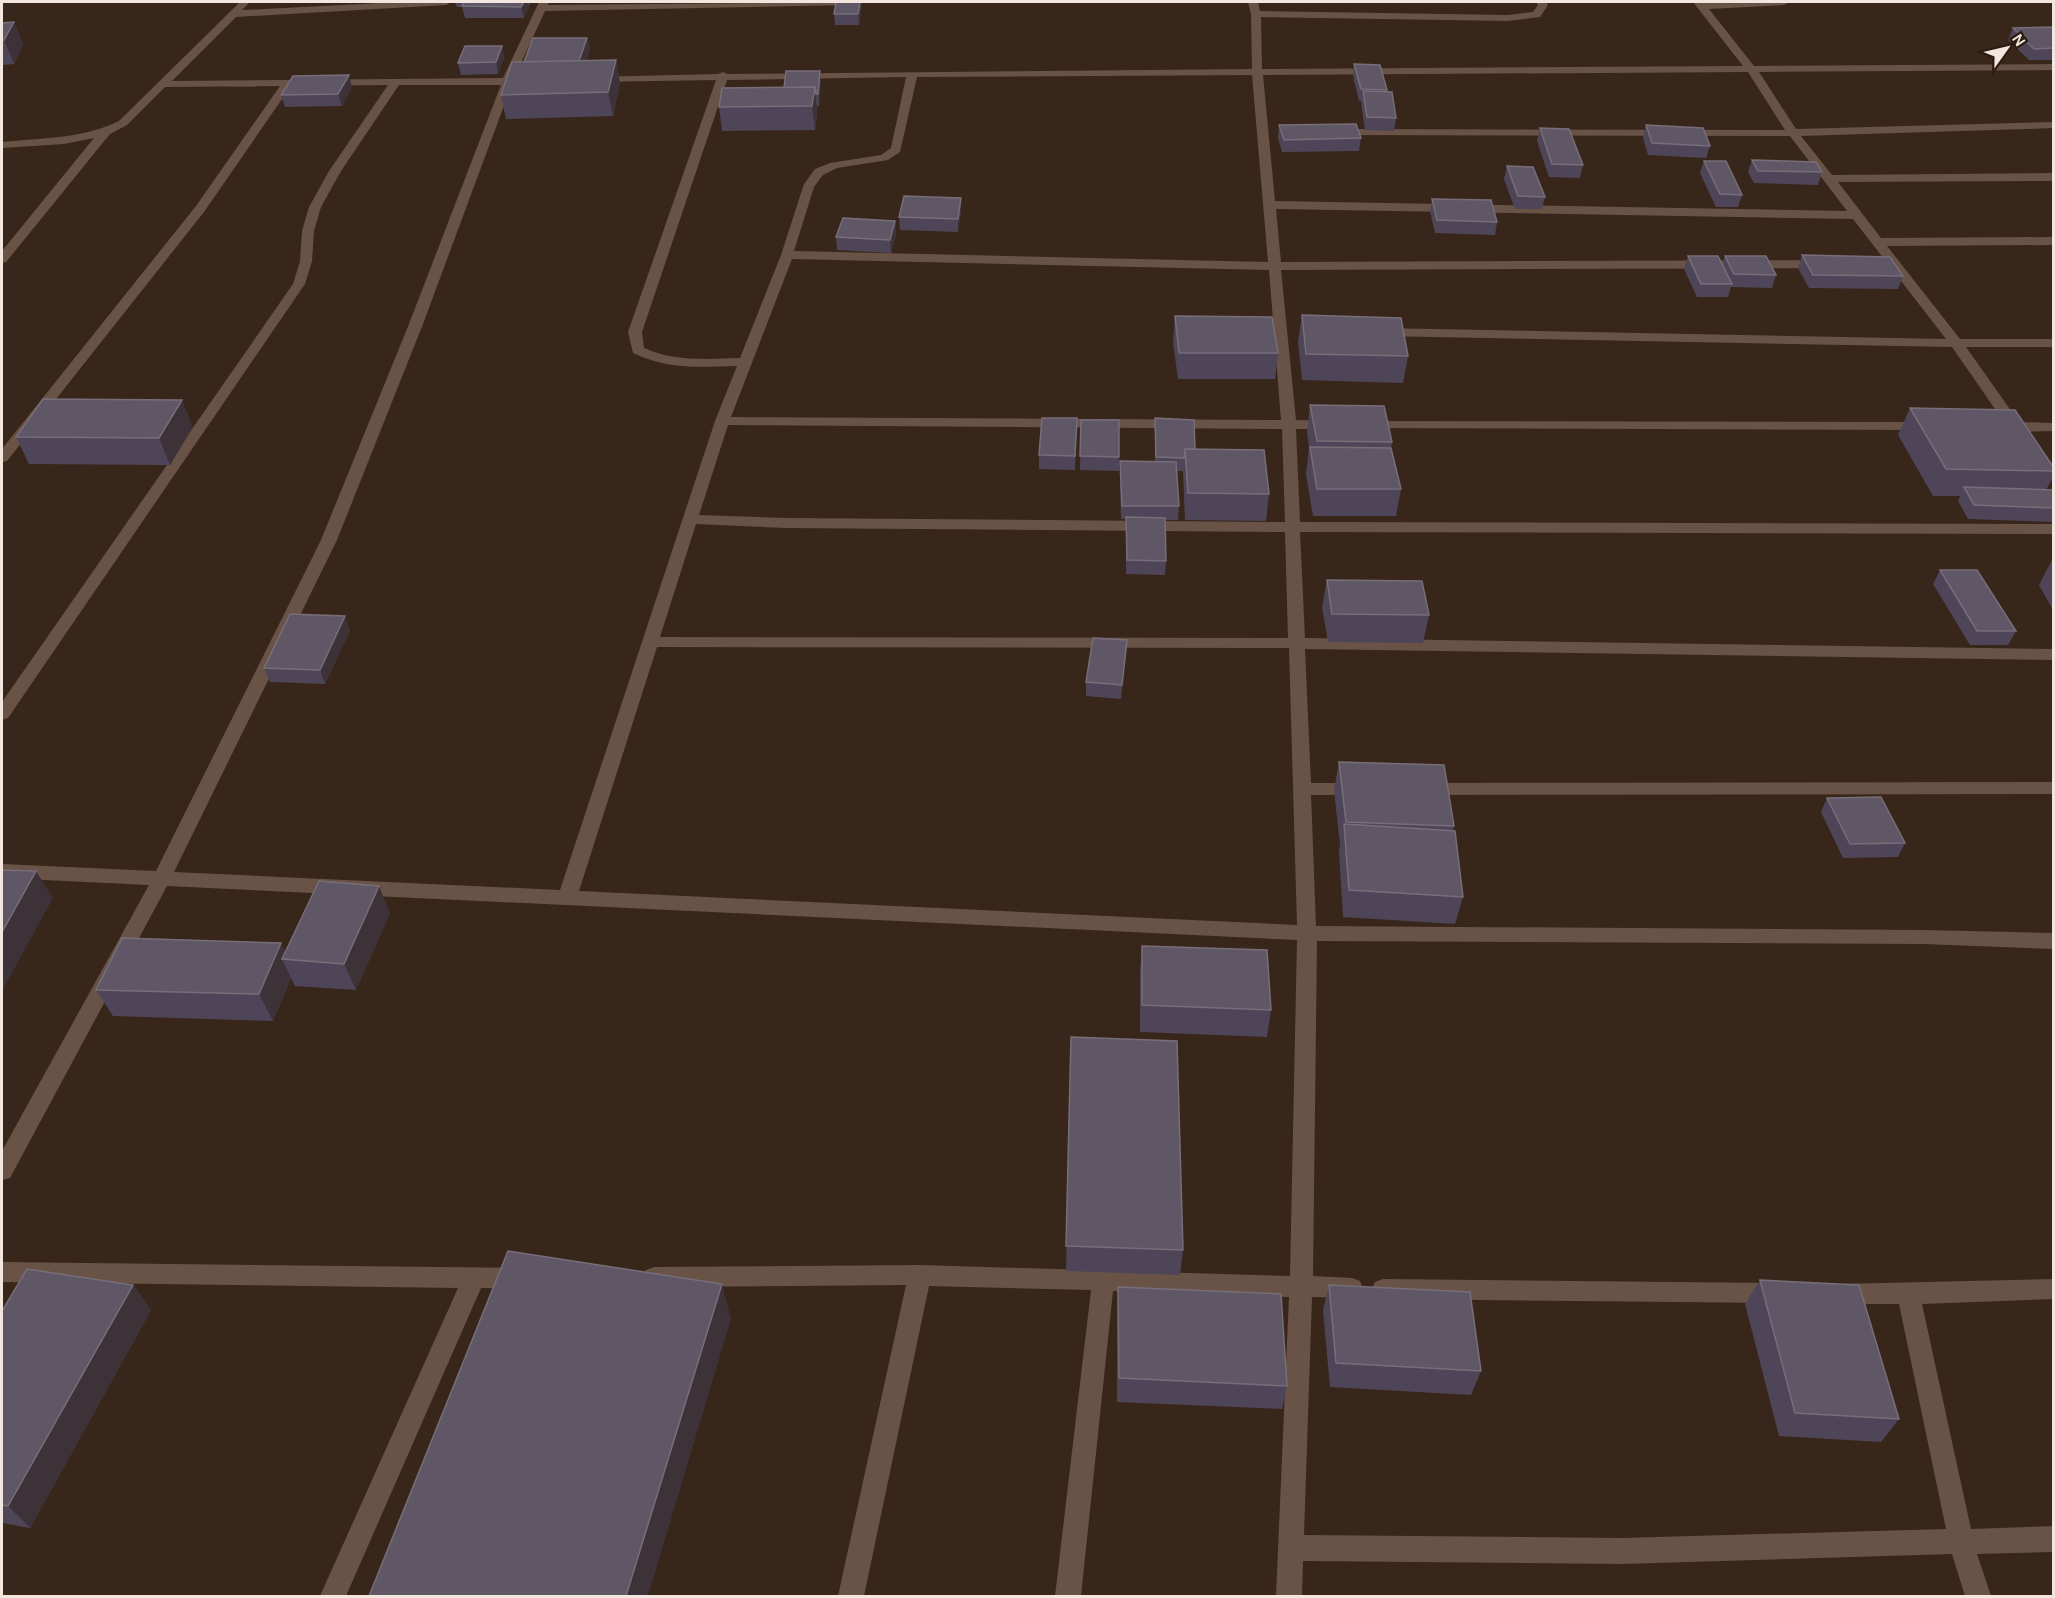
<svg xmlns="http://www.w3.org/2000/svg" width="2055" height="1598" font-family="Karla,sans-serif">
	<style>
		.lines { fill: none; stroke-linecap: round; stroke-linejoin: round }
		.minor { fill: #695346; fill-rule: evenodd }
		.wall { fill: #4e4658 }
		.shaded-wall { fill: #3e3239 }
		.building { fill: #605766; stroke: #776e79; stroke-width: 1.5 }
	</style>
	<rect width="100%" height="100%" fill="#39261a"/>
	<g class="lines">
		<g class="minor">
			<path d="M240,2H250L242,10L401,2H451L446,5L236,17L172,81L503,78L539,2H549L548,5L853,2L848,5L545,11L514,78H528L533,81L528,84H512L423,324L337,540L174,872L560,890L715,421L737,366C697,367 670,370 633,353L628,332L716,80L594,82L589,79L590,77L718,74L723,72L727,74L1252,69L1251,14L1248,2H1258L1260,11L1508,15L1533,12L1538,5L1536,2H1546L1548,5L1540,17L1508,21L1261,17L1262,69L1743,66L1693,2H1789L1784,5L1709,9L1754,66L2054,64V70L1759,72L1796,129L2054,122V128L1801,136L1832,175L2054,173V181L1838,182L1881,238L2054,237V245L1887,246L1960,339H2054V347H1966L2019,422L2054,423V431L2016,432L1997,429L1995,426L1997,423L2004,422L1952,347L1380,336L1373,332L1380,328L1946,339L1853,219L1276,209L1281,262L1822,260L1828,264L1822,268L1281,270L1296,420L1332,421L1339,425L1332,429H1296L1300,522L2054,524V534L1300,532L1305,638L2054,649V660L1305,649L1311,783H1359L1365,784L1368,789L1365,794L1359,795H1311L1316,926L1924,930L2054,933V949L1924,944L1317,941L1313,1276L1352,1278L1360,1281L1363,1288L1360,1295L1352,1298L1312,1297L1304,1535L1622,1538L1946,1529L1899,1304H1839L1831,1301L1828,1294L1831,1287L1839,1284L2054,1279V1299L1922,1304L1971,1529L2054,1526V1552L1977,1554L1991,1596H1965L1952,1554L1622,1564L1303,1561L1302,1596H1276L1289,1297L1113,1291L1081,1596H1055L1091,1290L929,1286L864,1596H838L906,1285L654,1287L646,1284L643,1277L646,1270L654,1267L920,1265L1290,1276L1297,940L167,886L10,1178L2,1180V1151L149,885L2,878V864L156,871L321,540L409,324L501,85H399L341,171L321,207L314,231L312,261L305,284L8,718L2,720V702L293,284L300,261L302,231L309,207L329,171L388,85L291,86L204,212L7,461L2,462V449L196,206L280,86L165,87L127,125L110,134L6,262L2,263V251L94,138L64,144L2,148V142C42,138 82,139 119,121ZM1748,72L1785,130L1333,129L1327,132L1333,135L1790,136L1847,211L1275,201L1263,75ZM1252,75L1268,262L794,251L814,187L823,175L837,168L888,160L900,152L917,77ZM906,77L891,148L881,155L830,163L815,169L804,184L781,255L740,358C707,359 675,362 644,348L642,332L727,80ZM792,259L1269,270L1281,420L731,417ZM728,425L1282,429L1285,522L786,518L699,515ZM696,524L786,528L1285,532L1288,638L660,637ZM657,647L1289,648L1297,925L579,891Z"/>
			<path d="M1366,421L1926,422L1933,426L1926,430L1361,428L1359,425Z"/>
			<path d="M2054,782V794L1426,795L1420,794L1417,789L1420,784L1426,783Z"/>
			<path d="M2,1262L522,1268L530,1271L533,1278L530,1285L522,1288H481L346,1596H320L458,1288L2,1282Z"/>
			<path d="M1383,1279L1775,1283L1783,1286L1786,1293L1783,1300L1775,1303L1383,1299L1375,1296L1372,1289L1375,1282Z"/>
		</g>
	</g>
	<g class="wall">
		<path d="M455,2H531L529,5V8L524,18H465L462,7H457Z"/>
		<path d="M862,4L859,25H835L834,14Z"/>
		<path d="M14,22L23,45L14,64L2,65V23Z"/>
		<path d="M2054,27V60H2029L2008,40L2013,28Z"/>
		<path d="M587,38L590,49L586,61L616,60L620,83L613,116L506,119L501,95L524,62Z"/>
		<path d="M502,46L504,58L498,74L461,75L458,63Z"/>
		<path d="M1354,64L1387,90V91L1396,118L1394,131L1365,130L1361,101H1359L1353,76Z"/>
		<path d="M821,83L819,106H817V111L815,130L722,131L719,107L784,88Z"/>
		<path d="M352,87L342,106L285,107L281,95Z"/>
		<path d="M1279,125L1361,138L1359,151L1282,152L1278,138Z"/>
		<path d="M1646,125L1710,146L1706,158L1648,155L1643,138Z"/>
		<path d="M1540,128L1583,165L1580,178L1549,177L1537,141Z"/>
		<path d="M1752,160L1822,172L1818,185L1754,183L1748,172Z"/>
		<path d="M1704,161L1742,195L1738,207H1716L1700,173Z"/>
		<path d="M1507,166L1545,197L1542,209H1515L1504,179Z"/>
		<path d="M1432,199L1497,222L1495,235L1435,233L1430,211Z"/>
		<path d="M961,211L958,232L900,230L899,217Z"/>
		<path d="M895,221L896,234L891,253L837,250L836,237Z"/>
		<path d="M1802,255L1903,276L1898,289L1809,288L1798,268Z"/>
		<path d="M1688,256L1722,265L1725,256L1776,275L1772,288L1731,287L1728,297H1697L1684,269Z"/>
		<path d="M1302,315L1408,356L1403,383L1302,380L1298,341Z"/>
		<path d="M1175,316L1278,353L1275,379H1178L1173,342Z"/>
		<path d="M1310,405L1392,442L1391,449L1401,489L1396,516H1313L1306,474L1309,448L1307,432Z"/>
		<path d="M1910,408L2054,468V475L2046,490H2054V522L1968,519L1958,501L1960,496H1933L1898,435Z"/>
		<path d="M1077,418L1075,470L1039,469V455Z"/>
		<path d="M1155,418L1195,449L1269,494L1266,521L1185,520L1183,471H1177L1179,506L1178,520H1165L1166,561L1165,575L1126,574V519H1121L1120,475V461L1155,462Z"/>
		<path d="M1081,420L1119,457V471L1080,470Z"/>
		<path d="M193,427L170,465L29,464L16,437Z"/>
		<path d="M2053,558H2054V612L2039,585Z"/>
		<path d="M1940,570L2016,631L2008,645H1970L1933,584Z"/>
		<path d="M1327,580L1429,615L1423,643L1328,642L1322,607Z"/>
		<path d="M350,630L325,684L270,682L264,668Z"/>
		<path d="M1127,640L1121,699L1086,696V682Z"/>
		<path d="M1339,762L1454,826L1453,831L1463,897L1455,924L1343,917L1339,851L1340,845L1334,790Z"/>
		<path d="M1827,798L1905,843L1898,857L1843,858L1821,812Z"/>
		<path d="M390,913L356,990L295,986L291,978L273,1021L113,1016L96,990L285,951Z"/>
		<path d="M1142,946L1271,1010L1267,1037L1140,1032V973Z"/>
		<path d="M1071,1037L1183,1250L1180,1275L1066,1271Z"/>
		<path d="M1760,1280L1899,1419L1881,1442L1779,1436L1745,1304Z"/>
		<path d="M133,1285L151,1310L30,1528L2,1523V1311Z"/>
		<path d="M1329,1285L1481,1371L1471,1395L1330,1387L1323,1310Z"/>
		<path d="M1118,1287L1287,1386L1282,1409L1117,1402V1312Z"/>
	</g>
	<g class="shaded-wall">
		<path d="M524,2H528L529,8L524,18L521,7Z"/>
		<path d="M860,2H862V4L859,25L858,14Z"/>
		<path d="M14,22L23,45L14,64L4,40Z"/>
		<path d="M587,38L590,49L581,75L579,63Z"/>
		<path d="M502,46L504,58L498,74L496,62Z"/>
		<path d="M616,60L620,83L613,116L608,92Z"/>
		<path d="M820,71L821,83L819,106L818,94Z"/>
		<path d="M349,75L352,87L342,106L338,94Z"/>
		<path d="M815,87L817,111L815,130L812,106Z"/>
		<path d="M961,198V211L958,232V219Z"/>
		<path d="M895,221L896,234L891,253L890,240Z"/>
		<path d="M182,400L193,427L170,465L159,438Z"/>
		<path d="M345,616L350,630L325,684L320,670Z"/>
		<path d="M1127,640L1126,654L1121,699L1122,685Z"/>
		<path d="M36,871L53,898L2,991V932Z"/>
		<path d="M379,886L390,913L356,990L344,964Z"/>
		<path d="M281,943L290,960L282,959L291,978L273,1021L259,994Z"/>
		<path d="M722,1284L731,1319L648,1596H626Z"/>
		<path d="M133,1285L151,1310L30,1528L8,1506Z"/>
	</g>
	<g class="building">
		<path d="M465,2H524L521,7L462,6Z"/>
		<path d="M836,2H860L858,14H834Z"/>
		<path d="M14,22L4,40L2,41V23Z"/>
		<path d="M2054,27V48L2034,49L2013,28Z"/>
		<path d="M533,38H587L579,61L524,62Z"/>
		<path d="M465,46H502L496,62L458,63Z"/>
		<path d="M616,60L608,92L501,95L512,62Z"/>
		<path d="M1354,64L1380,65L1387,90L1361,89Z"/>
		<path d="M786,71H820L818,94H816L815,87L784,88Z"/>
		<path d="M349,75L338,94L281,95L293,76Z"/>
		<path d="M815,87L812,106L719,107L722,88Z"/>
		<path d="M1363,91L1392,92L1396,118L1367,117Z"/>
		<path d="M1356,124L1361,138L1284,140L1279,125Z"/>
		<path d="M1646,125L1703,128L1710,146L1652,143Z"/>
		<path d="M1540,128L1569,129L1583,165L1552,164Z"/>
		<path d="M1752,160L1816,162L1822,172L1758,171Z"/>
		<path d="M1704,161H1726L1742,195L1720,194Z"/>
		<path d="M1507,166L1533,167L1545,197L1518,196Z"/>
		<path d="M904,196L961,198L958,219L899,217Z"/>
		<path d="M1432,199L1491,200L1497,222L1437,220Z"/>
		<path d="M843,218L895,221L890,240L836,237Z"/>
		<path d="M1802,255L1890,257L1903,276L1813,275Z"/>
		<path d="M1688,256H1718L1732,284H1701Z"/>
		<path d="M1725,256H1766L1776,275L1734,274Z"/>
		<path d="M1302,315L1401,318L1408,356L1306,354Z"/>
		<path d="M1175,316L1272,317L1278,353H1179Z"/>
		<path d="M43,399L182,400L159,438L16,437Z"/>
		<path d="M1310,405L1384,406L1392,442L1317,441Z"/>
		<path d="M1910,408L2015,410L2054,468V471L1946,469Z"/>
		<path d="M1042,418H1077L1075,456L1039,455Z"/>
		<path d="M1155,418L1194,420L1195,449H1185L1184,458L1156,457Z"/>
		<path d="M1081,420H1119V457L1080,456Z"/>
		<path d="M1310,447L1391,448L1401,489H1317Z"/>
		<path d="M1185,449L1264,450L1269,494L1188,493Z"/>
		<path d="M1120,461L1176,462L1179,506H1122Z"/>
		<path d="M1964,487L2054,490V508L1974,505Z"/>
		<path d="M1126,517L1165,518L1166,561L1127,560Z"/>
		<path d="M1940,570H1977L2016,631H1977Z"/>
		<path d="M1327,580L1422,581L1429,615L1332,614Z"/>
		<path d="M290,614L345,616L320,670L264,668Z"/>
		<path d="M1093,638L1127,640L1122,685L1086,682Z"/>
		<path d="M1339,762L1444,765L1454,826L1346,822Z"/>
		<path d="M1881,797L1905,843L1850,844L1827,798Z"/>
		<path d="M1344,824L1455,831L1463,897L1349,890Z"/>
		<path d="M2,870L36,871L2,932Z"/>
		<path d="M319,881L379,886L344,964L282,959Z"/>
		<path d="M122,938L281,943L259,994L96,990Z"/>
		<path d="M1142,946L1267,950L1271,1010L1142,1005Z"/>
		<path d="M1071,1037L1177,1041L1183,1250L1066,1246Z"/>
		<path d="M508,1251L722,1284L626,1596H369Z"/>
		<path d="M27,1269L133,1285L8,1506L2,1505V1311Z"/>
		<path d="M1760,1280L1859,1285L1899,1419L1795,1413Z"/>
		<path d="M1329,1285L1470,1292L1481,1371L1336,1363Z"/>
		<path d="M1118,1287L1281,1294L1287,1386L1119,1378Z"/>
	</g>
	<rect width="2055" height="1598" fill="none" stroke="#f3e6de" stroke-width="6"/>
	<g transform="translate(2007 48) rotate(56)" stroke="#2f1c11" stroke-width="4.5" paint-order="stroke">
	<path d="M0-4.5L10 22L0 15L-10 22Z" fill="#f3e6de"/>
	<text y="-9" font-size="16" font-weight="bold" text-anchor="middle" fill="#f3e6de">N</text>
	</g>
</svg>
